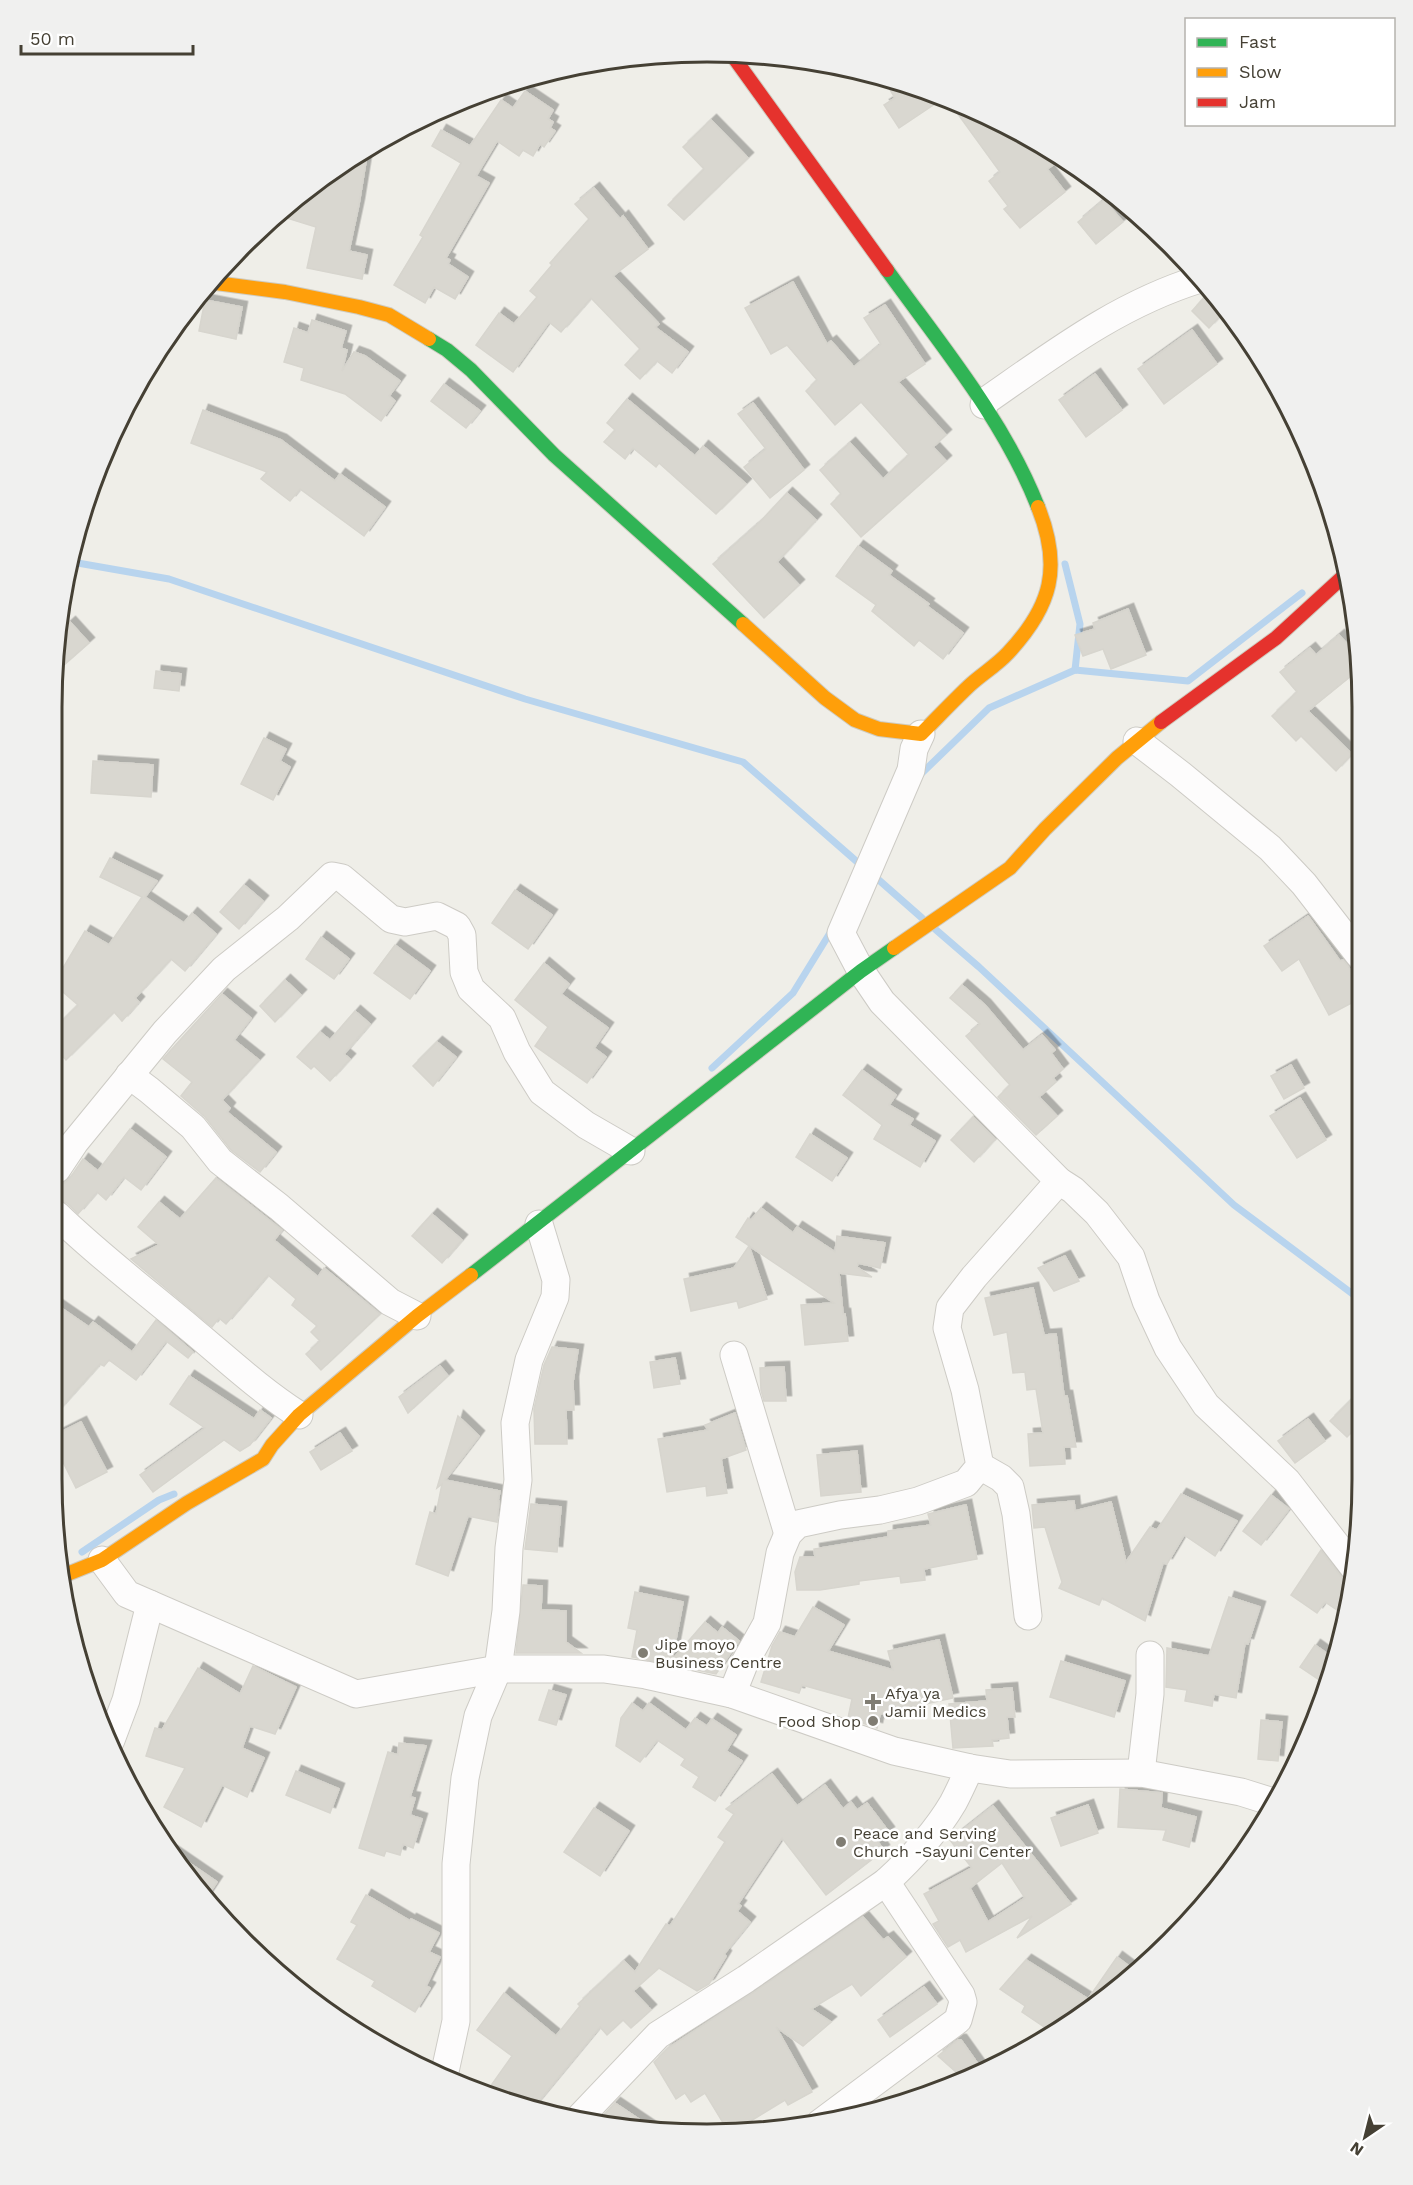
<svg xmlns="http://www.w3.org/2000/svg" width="1413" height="2185" font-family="'Work Sans',sans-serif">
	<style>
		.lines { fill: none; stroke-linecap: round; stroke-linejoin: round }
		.stream { stroke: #b8d4ee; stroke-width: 7 }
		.building { fill: #d9d7d0; stroke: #d7d5ce; stroke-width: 1.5; fill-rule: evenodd; filter: url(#shadow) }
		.street-casing { stroke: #cdcbc5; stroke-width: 29 }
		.fast-casing { stroke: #cfcbbf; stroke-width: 16 }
		.slow-casing { stroke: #cfcbbf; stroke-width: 16 }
		.jam-casing { stroke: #cfcbbf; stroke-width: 16 }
		.street { stroke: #fdfcfc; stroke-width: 27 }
		.fast { stroke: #30b455; stroke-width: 14 }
		.slow { stroke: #ff9f0a; stroke-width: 14 }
		.jam { stroke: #e5322d; stroke-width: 14 }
		.poi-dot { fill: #807d73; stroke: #fff; stroke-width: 2 }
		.labels { text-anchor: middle; stroke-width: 5; stroke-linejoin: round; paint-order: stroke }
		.poi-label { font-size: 16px; fill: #454034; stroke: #fff; text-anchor: start }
		.rim { fill: none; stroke: #454034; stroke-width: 3 }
	</style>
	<defs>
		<filter id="shadow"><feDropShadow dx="5.5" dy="-5.5" stdDeviation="0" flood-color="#0004"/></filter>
	</defs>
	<rect width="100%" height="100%" fill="#efeee8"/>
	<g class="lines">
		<g class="stream">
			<path d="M72,562L169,579L525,699L743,762L863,867"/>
			<path d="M1065,564L1080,624L1075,670"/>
			<path d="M917,772L921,774L989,708L1075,670L1188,681L1302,593"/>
			<path d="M872,874L922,918"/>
			<path d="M935,929L979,967L1234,1205L1358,1298"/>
			<path d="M712,1068L793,993L833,928"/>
			<path d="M82,1552L159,1500L174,1494"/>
		</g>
	</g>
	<g class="building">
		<path d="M883,78L917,86L944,98L899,128L884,105L895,98Z"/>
		<path d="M525,91L553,110L548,119L553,122L550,128L555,131L544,147L540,144L533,156L523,150L519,156L497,141L476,176L489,183L446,258L450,260L448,264L468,277L455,299L434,287L425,303L394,285L423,237L420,235L461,163L432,146L441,130L470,146L501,100L513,108Z"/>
		<path d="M947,99L1040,143L1056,163L1047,169L1065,192L1020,228L1004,209L1008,206L989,181L1000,172Z"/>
		<path d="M711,120L748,158L684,220L668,205L704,169L683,147Z"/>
		<path d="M368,149L359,204L349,251L367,255L362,279L307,268L316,227L277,215L307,187Z"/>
		<path d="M594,188L620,219L623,216L648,249L613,276L659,324L655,327L688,352L672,373L657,361L640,379L625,365L640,349L591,298L561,332L549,322L513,372L476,345L499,313L514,324L537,297L530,291L552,265L550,263L589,219L575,204Z"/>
		<path d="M1104,200L1123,222L1096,244L1078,222Z"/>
		<path d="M793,282L827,344L831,341L854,367L881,344L864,318L885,305L925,364L898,382L946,435L933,447L946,461L861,537L831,504L841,494L820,470L850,443L883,479L909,455L861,402L835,425L806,391L817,380L787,345L771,354L745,308Z"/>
		<path d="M1208,293L1226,310L1209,328L1192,311Z"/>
		<path d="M205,300L242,307L236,339L199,331Z"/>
		<path d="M312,320L346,331L341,348L347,350L342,371L354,352L365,356L400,381L389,396L395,401L381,421L345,394L301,380L304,368L284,362L294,328L308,333Z"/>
		<path d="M1192,330L1217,364L1164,404L1138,369Z"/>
		<path d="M1095,374L1122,410L1086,437L1059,400Z"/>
		<path d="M444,384L480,411L466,428L431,401Z"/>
		<path d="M627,399L695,456L703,446L746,484L716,514L659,463L656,467L633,448L625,459L604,442L615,430L607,423Z"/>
		<path d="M753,403L804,470L770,498L744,467L766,449L738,414Z"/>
		<path d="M203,410L281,440L335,481L340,474L385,507L364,536L300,489L290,501L261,479L267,472L191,443Z"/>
		<path d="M787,493L816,520L777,562L799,585L764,618L713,564L759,523Z"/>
		<path d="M858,546L892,571L889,575L929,604L927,606L963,633L943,659L919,640L914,646L872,611L876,605L836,576Z"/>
		<path d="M1128,609L1146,655L1111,669L1103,649L1083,656L1075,635L1095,629L1093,623Z"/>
		<path d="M70,622L89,643L57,671V634Z"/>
		<path d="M1339,635L1360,658L1361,668L1308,711L1352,754L1336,771L1301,736L1296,741L1272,716L1297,692L1280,672L1310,648L1316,655Z"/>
		<path d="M156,671L181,674L179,691L154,688Z"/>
		<path d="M264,738L286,749L280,761L290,767L273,800L241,784Z"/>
		<path d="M93,761L153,765L151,797L91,793Z"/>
		<path d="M110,858L157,881L145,897L184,923L192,913L216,934L185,971L171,959L135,998L139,1002L122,1021L114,1012L66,1060L57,1050V1026L78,1005L57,987V978L85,931L109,945L142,897L100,877Z"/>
		<path d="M244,885L263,901L239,929L220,912Z"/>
		<path d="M515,890L552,915L528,949L492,923Z"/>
		<path d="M1308,916L1340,961L1343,960L1348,966L1359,987V999L1329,1015L1299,959L1282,971L1264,946Z"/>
		<path d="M321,937L349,959L334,979L306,959Z"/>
		<path d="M395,945L430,971L410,999L374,973Z"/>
		<path d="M544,963L569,984L561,994L608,1028L594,1048L606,1057L587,1083L535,1046L548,1027L515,1000Z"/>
		<path d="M285,980L301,995L275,1022L260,1006Z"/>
		<path d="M962,985L985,1005L1023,1050L1042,1035L1055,1050L1051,1053L1063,1069L1053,1078L1056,1082L1039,1097L1057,1116L1036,1135L998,1097L1010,1085L966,1036L980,1024L950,998Z"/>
		<path d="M222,994L251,1018L234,1040L259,1060L222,1100L230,1108L227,1112L276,1152L260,1172L231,1150L205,1117L181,1096L192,1082L163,1059Z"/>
		<path d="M355,1011L370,1024L344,1054L350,1059L330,1081L314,1066L311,1069L297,1057L320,1032L330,1040Z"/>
		<path d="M437,1042L456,1057L433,1086L413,1066Z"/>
		<path d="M1291,1065L1304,1088L1284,1099L1271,1076Z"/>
		<path d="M862,1070L896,1095L889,1105L913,1119L909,1125L935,1141L920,1167L874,1139L882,1125L843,1095Z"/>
		<path d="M1300,1098L1326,1140L1297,1158L1270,1116Z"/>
		<path d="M973,1117L995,1139L974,1162L951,1140Z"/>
		<path d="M130,1129L166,1157L141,1190L124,1177L106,1200L97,1192L78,1214L67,1203L57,1200V1189L70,1178L83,1159L98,1171Z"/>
		<path d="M810,1134L847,1158L832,1181L796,1157Z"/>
		<path d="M216,1178L282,1230L274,1240L318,1277L324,1268L380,1314L321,1370L306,1354L320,1341L311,1332L317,1326L292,1305L296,1299L268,1275L226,1324L219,1318L212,1327L131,1259L159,1245L138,1227L159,1202L180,1219Z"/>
		<path d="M761,1208L793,1233L797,1227L835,1252L837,1236L885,1243L880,1268L858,1263L857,1267L872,1277L839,1273L843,1314H845L848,1341L805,1345L801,1305L834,1303L736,1237L748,1218L751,1220Z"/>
		<path d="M432,1214L462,1240L442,1263L412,1236Z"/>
		<path d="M749,1246L767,1299L739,1308L737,1301L691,1311L684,1279L734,1268Z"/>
		<path d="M1065,1256L1079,1281L1054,1291L1038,1268Z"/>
		<path d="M1033,1288L1044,1335L1056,1334L1064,1396H1067L1076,1447H1064L1065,1464L1030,1466L1028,1434L1043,1433L1036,1389L1027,1390L1025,1372L1013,1373L1007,1332L994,1335L985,1298Z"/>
		<path d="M57,1305L89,1327L93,1322L132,1352L156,1320L193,1352L188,1358L166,1341L136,1380L109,1360L104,1366L100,1364L57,1412Z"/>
		<path d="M552,1347L578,1350L573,1382L574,1410H566L567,1444H535L534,1409L544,1365Z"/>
		<path d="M675,1358L680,1384L654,1388L650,1362Z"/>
		<path d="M440,1366L448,1376L408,1413L399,1397Z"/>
		<path d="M784,1367L786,1401H764L761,1390L760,1368Z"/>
		<path d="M189,1376L254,1419L260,1410L271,1418L250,1445L240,1451L224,1440L153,1492L140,1475L205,1428L170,1404Z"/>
		<path d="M1357,1394V1427L1347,1437L1330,1421Z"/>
		<path d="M735,1413L746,1450L721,1459L727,1493L707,1496L706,1486L667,1492L658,1439L708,1430L705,1425Z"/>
		<path d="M458,1416L479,1436L445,1480L500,1491L498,1501H499L497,1522L468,1516L448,1576L416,1564L430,1512L436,1514L442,1484L437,1488Z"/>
		<path d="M1308,1419L1325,1441L1295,1463L1278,1441Z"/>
		<path d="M81,1422L107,1472L76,1488L57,1450V1434Z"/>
		<path d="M340,1433L352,1451L321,1470L310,1452Z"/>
		<path d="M857,1451L861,1492L821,1496L817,1455Z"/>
		<path d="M1181,1494L1237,1521L1215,1556L1184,1535L1167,1564L1163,1563L1145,1621L1102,1598L1099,1605L1059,1588L1062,1582L1045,1527L1034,1528L1032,1505L1074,1501L1075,1511L1111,1502L1126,1562L1150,1527L1157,1530Z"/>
		<path d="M1271,1495L1289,1509L1261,1545L1243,1531Z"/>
		<path d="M531,1504L561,1507L557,1552L525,1549Z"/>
		<path d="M966,1505L977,1559L924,1569L925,1580L901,1583L900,1576L859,1581V1584L820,1590H797L795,1572L800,1557H815L814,1549L888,1537V1531L931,1525L928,1514Z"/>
		<path d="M1321,1550L1343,1579L1351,1584L1343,1614L1325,1602L1317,1613L1291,1595Z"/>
		<path d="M523,1585L542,1586L541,1610L566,1611V1642L581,1653H516Z"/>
		<path d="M635,1592L683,1602L672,1660L705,1622L718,1633L722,1627L739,1641L716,1674L632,1657L637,1630L628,1628Z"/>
		<path d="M1229,1597L1260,1607L1248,1644L1245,1643L1236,1698L1214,1694L1212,1706L1185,1701L1187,1690L1166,1687L1167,1648L1209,1656Z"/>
		<path d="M813,1607L844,1625L828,1651L893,1670L888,1651L939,1640L953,1698L880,1714L877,1728L848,1718L852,1699L802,1685L799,1693L761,1682L772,1646L780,1632L795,1637Z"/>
		<path d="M1315,1645L1332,1657L1324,1683L1300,1667Z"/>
		<path d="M1061,1661L1125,1681L1114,1717L1050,1697Z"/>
		<path d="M253,1666L296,1687L275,1734L250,1726L242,1748L264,1758L247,1797L222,1785L201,1827L164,1807L185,1768L146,1756L155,1728L162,1730L198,1668L240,1694Z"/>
		<path d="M1012,1688L1015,1717H1007L1009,1738L992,1740L993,1746L953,1748L949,1704L987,1701L986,1690Z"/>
		<path d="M549,1690L566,1695L556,1725L539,1720Z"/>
		<path d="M632,1703L643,1711L649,1703L686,1730L695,1718L707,1726L712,1719L736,1735L726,1751L742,1761L715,1801L693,1787L699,1777L681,1765L685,1759L657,1740L640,1762L616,1746L621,1718Z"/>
		<path d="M1261,1720L1282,1722L1278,1761L1258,1759Z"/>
		<path d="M399,1743L426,1746L410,1797L415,1798L410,1815L422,1819L413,1848L403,1844L400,1855L386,1851L384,1856L359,1848L388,1752L398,1755Z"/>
		<path d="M296,1771L339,1789L330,1813L286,1795Z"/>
		<path d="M772,1774L797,1806L825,1785L843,1809L851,1802L857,1810L867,1803L889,1832L877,1841L884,1850L826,1895L782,1838L738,1904L741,1906L737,1911L750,1922L724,1954L726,1956L709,1984L697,1991L659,1968L633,1991L651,2010L631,2028L623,2020L607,2035L600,2027L534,2107L495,2099L485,2094L512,2056L477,2030L504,1993L556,2036L580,2006L578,2004L624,1961L635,1972L666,1924L670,1926L725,1842L718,1837L734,1814L726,1809Z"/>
		<path d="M1120,1789L1162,1793L1161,1808L1196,1817L1189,1847L1163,1840L1166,1830L1118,1827Z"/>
		<path d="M1088,1805L1098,1833L1061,1846L1051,1818Z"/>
		<path d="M993,1806L1071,1904L1017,1938L1032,1916L966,1952L960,1940L948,1947L933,1924L939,1921L924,1894L972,1868L950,1840ZM1002,1863L1025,1898L988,1922L970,1888Z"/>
		<path d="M594,1808L629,1831L600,1876L564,1852Z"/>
		<path d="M172,1851L217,1882L205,1900L170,1853Z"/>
		<path d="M366,1895L410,1921L411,1919L439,1933L429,1952L440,1957L426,1986L430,1988L415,2012L372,1986L375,1981L337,1959L357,1925L351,1922Z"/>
		<path d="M863,1917L883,1940L888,1937L906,1957L861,1996L852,1984L811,2009L831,2022L803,2046L776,2027L812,2092L788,2105L785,2100L736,2130L728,2131L705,2093L691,2102L685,2093L676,2099L654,2062L668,2048L754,1992Z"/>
		<path d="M1117,1957L1133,1969L1070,2024L1053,2033L1022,2012L1025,2006L1000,1989L1026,1960L1088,1999Z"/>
		<path d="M924,1987L937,2004L890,2037L878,2020Z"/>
		<path d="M958,2040H961L983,2071L965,2080L938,2056Z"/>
		<path d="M615,2103L655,2130V2131L599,2120Z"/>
	</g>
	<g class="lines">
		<defs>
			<g id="street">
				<path d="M984,405L987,400C1056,352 1119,304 1200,279"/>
				<path d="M921,734L914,749L911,770L841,933L861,971L882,1002L1059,1181L1073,1190L1097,1213L1131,1257L1146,1301L1168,1348L1206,1405L1287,1481L1355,1569"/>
				<path d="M1137,741L1180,774L1270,848L1304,884L1359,955"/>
				<path d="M129,1075L149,1090L193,1127L220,1161L279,1207L390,1302L417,1316"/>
				<path d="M57,1169L75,1142L165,1032L224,969L288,918L332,876L342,878L391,919L405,922L437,916L457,926L462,935L464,972L471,989L502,1018L517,1052L542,1092L586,1125L631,1151"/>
				<path d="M57,1215C99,1256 147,1292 192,1330C228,1360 260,1390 299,1415"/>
				<path d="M734,1355L788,1534"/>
				<path d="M980,1466L1001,1478L1010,1487L1016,1514L1028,1616"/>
				<path d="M102,1560L127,1594L356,1694L498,1669H604L646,1675L732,1694L894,1751L970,1768L1010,1774L1141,1773L1241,1792L1273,1802"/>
				<path d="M732,1694L744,1664L767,1623L780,1553L788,1534L798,1524L840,1515L880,1510L918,1501L966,1483L980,1466L965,1390L947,1328L950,1308L974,1277L1059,1181"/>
				<path d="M111,1740L126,1700L150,1604"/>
				<path d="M1141,1773L1150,1694V1655"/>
				<path d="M444,2076L456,2021V1864L461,1816L465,1778L478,1716L498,1669L506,1611L509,1548L518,1480L515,1423L529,1360L555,1297L556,1280L539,1224"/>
				<path d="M581,2116L658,2035L746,1979L886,1882C911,1859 936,1832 953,1803C959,1792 964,1780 970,1768"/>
				<path d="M820,2123L958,2020L963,2002L961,1995L886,1882"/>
			</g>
			<g id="fast">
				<path d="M887,270C941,345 1004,420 1038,507"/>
				<path d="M429,339L447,350L471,370L554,455L743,624"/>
				<path d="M471,1275L861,971L894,948"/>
			</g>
			<g id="slow">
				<path d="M208,282L285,292L359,307L389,315L429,339"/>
				<path d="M743,624L825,698L855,720L879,729L921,734C937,718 953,701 970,685C982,674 997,665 1008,653C1052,606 1062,567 1038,507"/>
				<path d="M894,948L1010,868L1045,829L1117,758L1161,722"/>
				<path d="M60,1577L102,1560L187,1503L263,1459L272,1445L299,1415L417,1316L471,1275"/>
			</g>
			<g id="jam">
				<path d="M732,55L887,270"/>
				<path d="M1161,722L1276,638L1346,574"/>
			</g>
		</defs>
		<use href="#street" class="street-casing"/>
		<use href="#fast" class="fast-casing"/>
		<use href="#slow" class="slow-casing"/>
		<use href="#jam" class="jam-casing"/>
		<use href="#street" class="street"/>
		<use href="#fast" class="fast"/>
		<use href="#slow" class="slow"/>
		<use href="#jam" class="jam"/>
	</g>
	<g class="poi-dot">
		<circle cx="643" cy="1653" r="6"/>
		<path d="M870 1693h6v6h6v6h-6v6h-6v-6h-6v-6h6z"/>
		<circle cx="873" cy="1721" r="6"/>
		<circle cx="841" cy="1842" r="6"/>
	</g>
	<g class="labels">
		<g class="poi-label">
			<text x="655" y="1650">Jipe moyo<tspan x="655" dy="18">Business Centre</tspan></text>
			<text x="885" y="1699">Afya ya<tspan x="885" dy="18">Jamii Medics</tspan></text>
			<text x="861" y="1727" text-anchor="end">Food Shop</text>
			<text x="853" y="1839">Peace and Serving<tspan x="853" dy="18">Church -Sayuni Center</tspan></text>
		</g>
	</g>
	<path d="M0 0H1413V2185H0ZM707 62H707A645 645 0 0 1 1352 707V1479A645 645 0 0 1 707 2124H707A645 645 0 0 1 62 1479V707A645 645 0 0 1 707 62Z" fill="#f0f0ef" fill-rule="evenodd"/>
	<path class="rim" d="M707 62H707A645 645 0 0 1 1352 707V1479A645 645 0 0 1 707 2124H707A645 645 0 0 1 62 1479V707A645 645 0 0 1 707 62Z"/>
	<rect x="1185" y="18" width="210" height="108" fill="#ffffff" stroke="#b5b3ae" stroke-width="1.5"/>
	<rect x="1197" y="38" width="30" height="9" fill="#30b455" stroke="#b5b3ae" stroke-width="1.5"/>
	<text x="1239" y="48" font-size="18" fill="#454034">Fast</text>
	<rect x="1197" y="68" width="30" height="9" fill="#ff9f0a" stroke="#b5b3ae" stroke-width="1.5"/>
	<text x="1239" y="78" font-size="18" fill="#454034">Slow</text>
	<rect x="1197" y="98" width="30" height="9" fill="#e5322d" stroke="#b5b3ae" stroke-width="1.5"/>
	<text x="1239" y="108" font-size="18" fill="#454034">Jam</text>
	<g transform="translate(1365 2137) rotate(215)" stroke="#ffffff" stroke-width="4.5" paint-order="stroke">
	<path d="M0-4.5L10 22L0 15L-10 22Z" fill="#454034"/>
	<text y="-9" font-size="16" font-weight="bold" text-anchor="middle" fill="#454034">N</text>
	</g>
	<path d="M21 45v9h172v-9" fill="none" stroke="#454034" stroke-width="3"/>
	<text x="30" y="45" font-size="18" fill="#454034" stroke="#ffffff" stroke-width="4.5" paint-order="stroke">50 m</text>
</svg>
